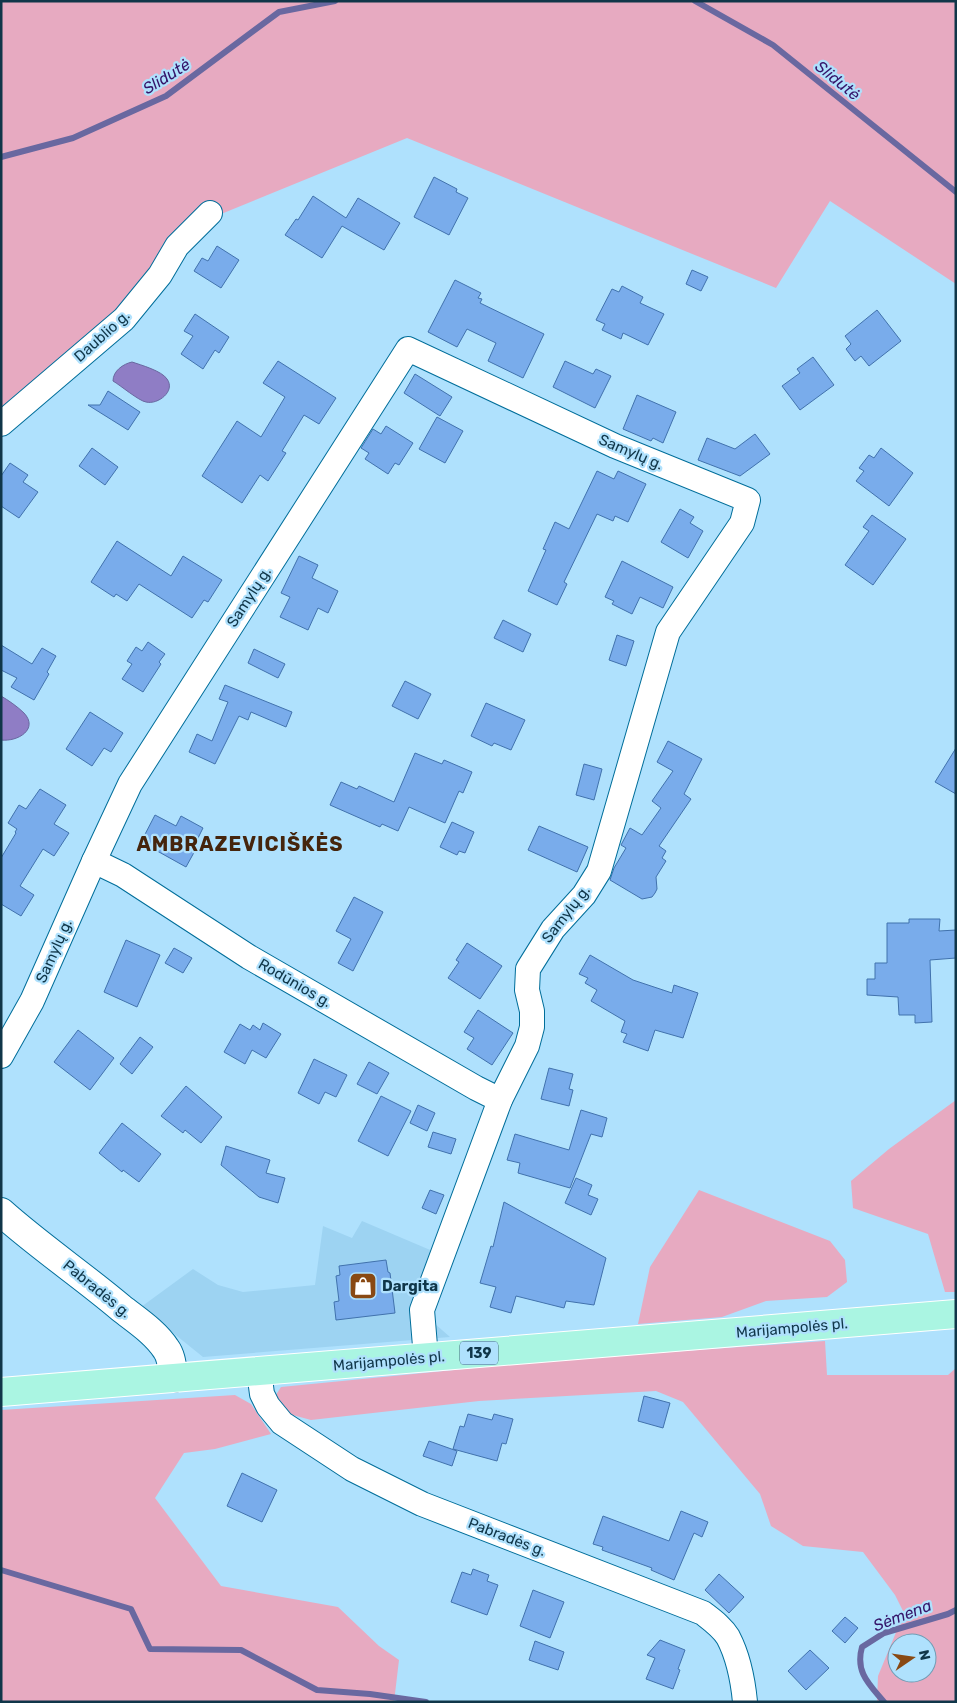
<svg xmlns="http://www.w3.org/2000/svg" width="957" height="1703" font-family="Rubik,sans-serif">
	<style>
		.built { fill: #9dd3f2 }
		.green { fill: #e7aac1; fill-rule: evenodd }
		.water { fill: #8f7dc5; stroke: #6968a0 }
		.lines { fill: none; stroke-linecap: round; stroke-linejoin: round }
		.stream { stroke: #6968a0; stroke-width: 6 }
		.building { fill: #79aceb; stroke: #4172ad }
		.street-casing { stroke: #006e9a; stroke-width: 26 }
		.secondary-casing { stroke: #006e9a; stroke-width: 30 }
		.primary-casing { stroke: #fff; stroke-width: 30 }
		.street { stroke: #fff; stroke-width: 24 }
		.secondary { stroke: #fff; stroke-width: 28 }
		.primary { stroke: #aaf5e2; stroke-width: 28 }
		.labels { text-anchor: middle; stroke-width: 4.5; stroke-linejoin: round; paint-order: stroke }
		.shield { fill: #afe1fd; stroke: #40697f; stroke-width: 1 }
		.shield-label { font-size: 14px; font-weight: bold; fill: #103649 }
		.street-label { font-size: 15px; fill: #103649; stroke: #afe1fd }
		.poi-label { font-size: 15px; font-weight: bold; fill: #103649; stroke: #afe1fd; text-anchor: start }
		.water-label { font-size: 16px; font-style: italic; fill: #351469; stroke: #afe1fd }
		.district-label { font-size: 20px; font-weight: bold; letter-spacing: 1px; fill: #45250d; stroke: #afe1fd }
	</style>
	<rect width="100%" height="100%" fill="#afe1fd"/>
	<path class="built" d="M362,1221L449,1258L431,1304L434,1323L450,1337L203,1357L141,1307L193,1269L218,1285L243,1292L315,1285L323,1226L352,1238Z"/>
	<g class="green">
		<path d="M1,1H956V284L830,201L776,288L407,138L177,232L124,307L1,412Z"/>
		<path d="M956,1100V1292H945L928,1234L853,1208L851,1181L889,1149Z"/>
		<path d="M699,1190L830,1241L845,1260L847,1282L827,1297L766,1301L722,1317L638,1324L650,1267Z"/>
		<path d="M825,1341L827,1375H948L956,1368V1702H877L878,1676L904,1613L895,1595L863,1552L803,1546L771,1526L760,1494L683,1402L656,1391L479,1401L311,1420L289,1414L274,1398L281,1387L557,1360ZM897,1643H927V1673H897Z"/>
		<path d="M235,1395L251,1404L271,1434L215,1449L184,1453L155,1498L221,1586L338,1607L379,1646L399,1660L394,1702H1V1410Z"/>
	</g>
	<g class="water">
		<path d="M132,362C141,365 162,371 167,379C176,391 158,405 146,402C139,401 120,385 113,381C113,371 123,364 132,362Z"/>
		<path d="M1,696C8,700 18,707 24,713C39,729 18,742 1,740Z"/>
	</g>
	<g class="lines">
		<g class="stream">
			<path d="M695,1L773,45L956,192"/>
			<path d="M1,157L73,138L166,96L279,12L335,1"/>
			<path d="M1,1570L131,1609L150,1649L241,1650L317,1690L370,1694L426,1702"/>
			<path d="M884,1702C869,1684 855,1672 862,1647L884,1633L948,1614L956,1610"/>
		</g>
	</g>
	<g class="building">
		<path d="M434,177L457,189L456,192L468,198L449,235L414,217Z"/>
		<path d="M313,196L346,218L358,198L400,223L384,250L342,226L322,258L285,235L296,219L298,220Z"/>
		<path d="M217,246L239,260L221,288L194,271L202,258L208,261Z"/>
		<path d="M692,270L708,277L701,291L686,284Z"/>
		<path d="M455,280L481,293L478,298L482,299L480,303L544,334L523,378L488,361L496,343L467,329L457,347L428,332Z"/>
		<path d="M622,286L643,297L640,303L664,314L648,345L623,333L621,339L602,330L605,324L596,320L612,289L619,292Z"/>
		<path d="M877,310L901,341L869,366L861,356L855,361L846,349L851,344L845,336Z"/>
		<path d="M195,314L229,337L219,353L215,350L203,369L181,354L193,336L184,331Z"/>
		<path d="M813,357L834,385L800,410L782,386L800,373L797,369Z"/>
		<path d="M278,361L336,398L319,424L304,415L282,451L286,453L268,481L260,475L242,503L202,476L237,421L261,437L285,397L263,383Z"/>
		<path d="M565,361L593,374L596,369L611,376L595,408L553,387Z"/>
		<path d="M415,374L452,397L440,416L404,393Z"/>
		<path d="M108,391L140,412L128,430L88,405H100Z"/>
		<path d="M637,395L676,412L663,443L653,438L651,441L623,429Z"/>
		<path d="M437,417L463,431L445,463L419,449Z"/>
		<path d="M386,426L413,443L399,465L395,463L388,474L365,459L369,453L361,448L373,429L381,434Z"/>
		<path d="M755,434L770,454L740,476L698,460L707,438L735,449Z"/>
		<path d="M92,448L118,467L105,485L79,466Z"/>
		<path d="M881,448L913,473L889,506L856,481L864,471L859,468L869,455L874,458Z"/>
		<path d="M10,463L28,475L23,482L38,492L19,518L1,506V476Z"/>
		<path d="M597,471L614,479L618,471L646,484L628,522L615,516L613,521L597,514L564,582L567,584L557,605L528,591L546,550L543,549L555,522L569,529Z"/>
		<path d="M680,509L694,517L690,523L703,531L688,558L661,542Z"/>
		<path d="M872,515L906,539L873,585L845,565L869,531L863,527Z"/>
		<path d="M117,541L171,576L183,556L222,580L208,602L204,600L192,618L139,584L127,601L116,594L114,597L91,582Z"/>
		<path d="M299,556L318,565L312,578L338,591L328,613L318,608L308,630L280,617L290,597L281,593Z"/>
		<path d="M622,561L673,587L663,608L640,597L632,614L612,604L614,601L605,597Z"/>
		<path d="M503,620L531,634L523,652L494,638Z"/>
		<path d="M617,635L634,641L626,666L609,660Z"/>
		<path d="M148,642L165,654L159,662L161,664L143,692L122,679L132,664L127,661L136,647L142,651Z"/>
		<path d="M1,645L32,664L42,648L56,656L47,672L49,674L34,700L11,687L17,678L1,670Z"/>
		<path d="M254,649L285,664L278,678L248,663Z"/>
		<path d="M405,681L431,694L418,719L392,706Z"/>
		<path d="M225,685L292,712L286,727L251,712L248,720L239,716L215,764L189,752L197,734L212,741L228,702L219,699Z"/>
		<path d="M486,703L525,720L511,750L494,743L492,746L471,736Z"/>
		<path d="M90,712L123,733L111,752L104,748L92,766L66,749Z"/>
		<path d="M668,741L702,759L684,794L691,799L659,846L666,851L662,858L666,861L656,877L657,889L655,893L652,897L642,899L610,880L614,868L626,848L621,845L630,828L642,835L661,808L652,801L673,771L657,762Z"/>
		<path d="M956,748V794L935,782Z"/>
		<path d="M415,753L442,764L444,760L472,772L463,793L459,791L445,823L409,807L398,831L382,824L380,827L330,805L341,782L357,789L359,786L394,802Z"/>
		<path d="M584,764L602,769L594,800L576,795Z"/>
		<path d="M40,789L66,805L54,824L69,833L54,856L43,849L20,886L34,895L21,916L1,904V858L16,833L15,832L17,829L8,823L19,805L26,809Z"/>
		<path d="M155,815L176,826L181,816L203,828L194,846L197,847L186,867L141,842Z"/>
		<path d="M452,822L474,832L465,853L459,851L457,855L440,847Z"/>
		<path d="M539,826L588,847L577,872L528,850Z"/>
		<path d="M354,897L383,912L353,971L338,963L351,939L336,931Z"/>
		<path d="M909,919H940L939,931L956,930V958L930,960L932,1022L915,1023V1015H899L898,997L867,995V979H875V963H887V923H909Z"/>
		<path d="M126,940L160,955L137,1007L104,992Z"/>
		<path d="M467,943L502,966L480,999L448,978L459,962L456,960Z"/>
		<path d="M174,948L192,958L183,973L165,963Z"/>
		<path d="M590,955L633,980L672,993L674,985L698,993L683,1038L655,1030L648,1051L623,1042L627,1034L621,1032L625,1021L591,1001L597,990L585,983L588,978L579,974Z"/>
		<path d="M478,1010L513,1033L492,1065L467,1049L474,1038L464,1032Z"/>
		<path d="M263,1023L281,1034L266,1058L252,1050L245,1064L224,1052L240,1024L250,1030L253,1025L260,1030Z"/>
		<path d="M78,1030L114,1058L90,1090L54,1062Z"/>
		<path d="M140,1037L153,1047L132,1074L120,1064Z"/>
		<path d="M314,1059L347,1075L336,1097L325,1092L319,1104L298,1093Z"/>
		<path d="M369,1062L389,1073L377,1094L357,1084Z"/>
		<path d="M549,1068L573,1074L569,1089L573,1090L569,1106L541,1099Z"/>
		<path d="M186,1086L222,1117L201,1143L185,1130L183,1133L161,1116Z"/>
		<path d="M381,1096L411,1111L388,1156L358,1141Z"/>
		<path d="M418,1105L435,1113L427,1131L410,1123Z"/>
		<path d="M581,1110L607,1118L602,1137L591,1134L570,1188L518,1173L520,1163L507,1160L515,1134L569,1150Z"/>
		<path d="M122,1123L161,1154L139,1182L123,1170L122,1172L99,1153Z"/>
		<path d="M433,1132L456,1139L451,1154L428,1147Z"/>
		<path d="M226,1146L270,1160L266,1173L285,1178L278,1203L259,1197L221,1165Z"/>
		<path d="M576,1178L592,1185L588,1195L598,1199L591,1215L565,1203Z"/>
		<path d="M430,1190L444,1195L436,1214L422,1208Z"/>
		<path d="M504,1202L606,1258L594,1305L566,1301L564,1308L516,1296L511,1313L490,1307L496,1287L480,1283L491,1246L493,1247Z"/>
		<path d="M386,1260L388,1272L390,1273L395,1313L336,1320L334,1302L339,1301L336,1276L340,1275L339,1266Z"/>
		<path d="M644,1396L670,1403L663,1428L638,1421Z"/>
		<path d="M468,1414L492,1420L494,1414L513,1419L506,1444L502,1443L497,1461L453,1449L460,1426L464,1427Z"/>
		<path d="M429,1441L457,1451L452,1466L423,1456Z"/>
		<path d="M242,1473L277,1490L262,1522L227,1506Z"/>
		<path d="M681,1511L708,1522L702,1537L694,1533L674,1580L651,1570L652,1568L602,1550L603,1547L593,1544L603,1516L669,1541Z"/>
		<path d="M473,1569L489,1575L487,1581L498,1585L487,1615L451,1602L462,1572L471,1575Z"/>
		<path d="M719,1574L744,1597L729,1613L705,1590Z"/>
		<path d="M533,1590L564,1602L550,1638L520,1626Z"/>
		<path d="M845,1617L858,1628L845,1643L832,1631Z"/>
		<path d="M660,1640L685,1650L678,1669L680,1670L673,1689L646,1679L655,1658L647,1655Z"/>
		<path d="M535,1641L564,1652L558,1670L529,1660Z"/>
		<path d="M810,1650L829,1668L806,1690L788,1671Z"/>
	</g>
	<g class="lines">
		<defs>
			<g id="street">
				<path d="M1,424L124,319L160,275L177,246L210,213"/>
				<path d="M94,861L123,875L249,957L476,1088L500,1100"/>
				<path d="M1,1056L32,1001L94,861L130,784L408,349L615,446L748,500L742,523L668,632L599,871L584,895L553,929L528,969L527,990L532,1011V1027L527,1046L500,1100L422,1310L426,1358"/>
				<path d="M259,1371L262,1394L268,1406L282,1423L352,1469L422,1504L703,1613C712,1620 722,1627 728,1637C738,1656 743,1681 745,1702"/>
			</g>
			<path id="secondary" d="M1,1212C39,1246 82,1275 121,1308C136,1320 155,1332 166,1349C172,1357 172,1369 174,1378"/>
			<path id="primary" d="M1,1392L956,1314"/>
		</defs>
		<use href="#street" class="street-casing"/>
		<use href="#secondary" class="secondary-casing"/>
		<use href="#primary" class="primary-casing"/>
		<use href="#street" class="street"/>
		<use href="#secondary" class="secondary"/>
		<use href="#primary" class="primary"/>
	</g>
	<defs>
		<symbol id="shop-square" viewBox="-11 -11 22 22"><rect x="-9" y="-9" width="18" height="18" rx="4" fill="#894913" stroke="#afe1fd"/><path d="M-5-2.5h2.3a2.7 3.5 0 0 1 5.4 0H5L5.5 6h-11ZM-1.5-2.5h3a1.5 2.3 0 0 0-3 0Z" fill="#fff"/></symbol>
	</defs>
	<g fill-rule="evenodd">
		<use href="#shop-square" x="347" y="1270" width="32" height="32"/>
	</g>
	<g class="labels">
		<rect class="shield" x="460" y="1341.5" width="38" height="23" rx="4"/>
		<g class="shield-label">
			<text x="479" y="1358">139</text>
		</g>
		<g class="street-label">
			<text transform="translate(102 336) rotate(-42)" y="5">Daublio g.</text>
			<text transform="translate(631 452) rotate(23)" y="5">Samylų g.</text>
			<text transform="translate(249 597) rotate(-57)" y="5">Samylų g.</text>
			<text transform="translate(566 914) rotate(-52)" y="5">Samylų g.</text>
			<text transform="translate(54 951) rotate(-66)" y="5">Samylų g.</text>
			<text transform="translate(295 983) rotate(30)" y="5">Rodūnios g.</text>
			<text transform="translate(97 1289) rotate(39)" y="5">Pabradės g.</text>
			<text transform="translate(792 1328) rotate(-5)" y="5">Marijampolės pl.</text>
			<text transform="translate(389 1361) rotate(-5)" y="5">Marijampolės pl.</text>
			<text transform="translate(507 1537) rotate(21)" y="5">Pabradės g.</text>
		</g>
		<g class="poi-label">
			<text x="382" y="1291">Dargita</text>
		</g>
		<g class="water-label">
			<text transform="translate(166 76) rotate(-32)" y="6">Slidutė</text>
			<text transform="translate(838 80) rotate(39)" y="6">Slidutė</text>
			<text transform="translate(902 1615) rotate(-21)" y="6">Sėmena</text>
		</g>
		<g class="district-label">
			<text x="240" y="851">AMBRAZEVICIŠKĖS</text>
		</g>
	</g>
	<rect width="957" height="1703" fill="none" stroke="#103649" stroke-width="5"/>
	<g transform="translate(912 1658) rotate(77)"><circle r="24" fill="#afe1fd" stroke="#6f9db5"/>
	<path d="M0-4L9 19L0 12L-9 19Z" fill="#894913"/>
	<text y="-8" font-size="14" font-weight="bold" text-anchor="middle" fill="#103649">N</text>
	</g>
</svg>
